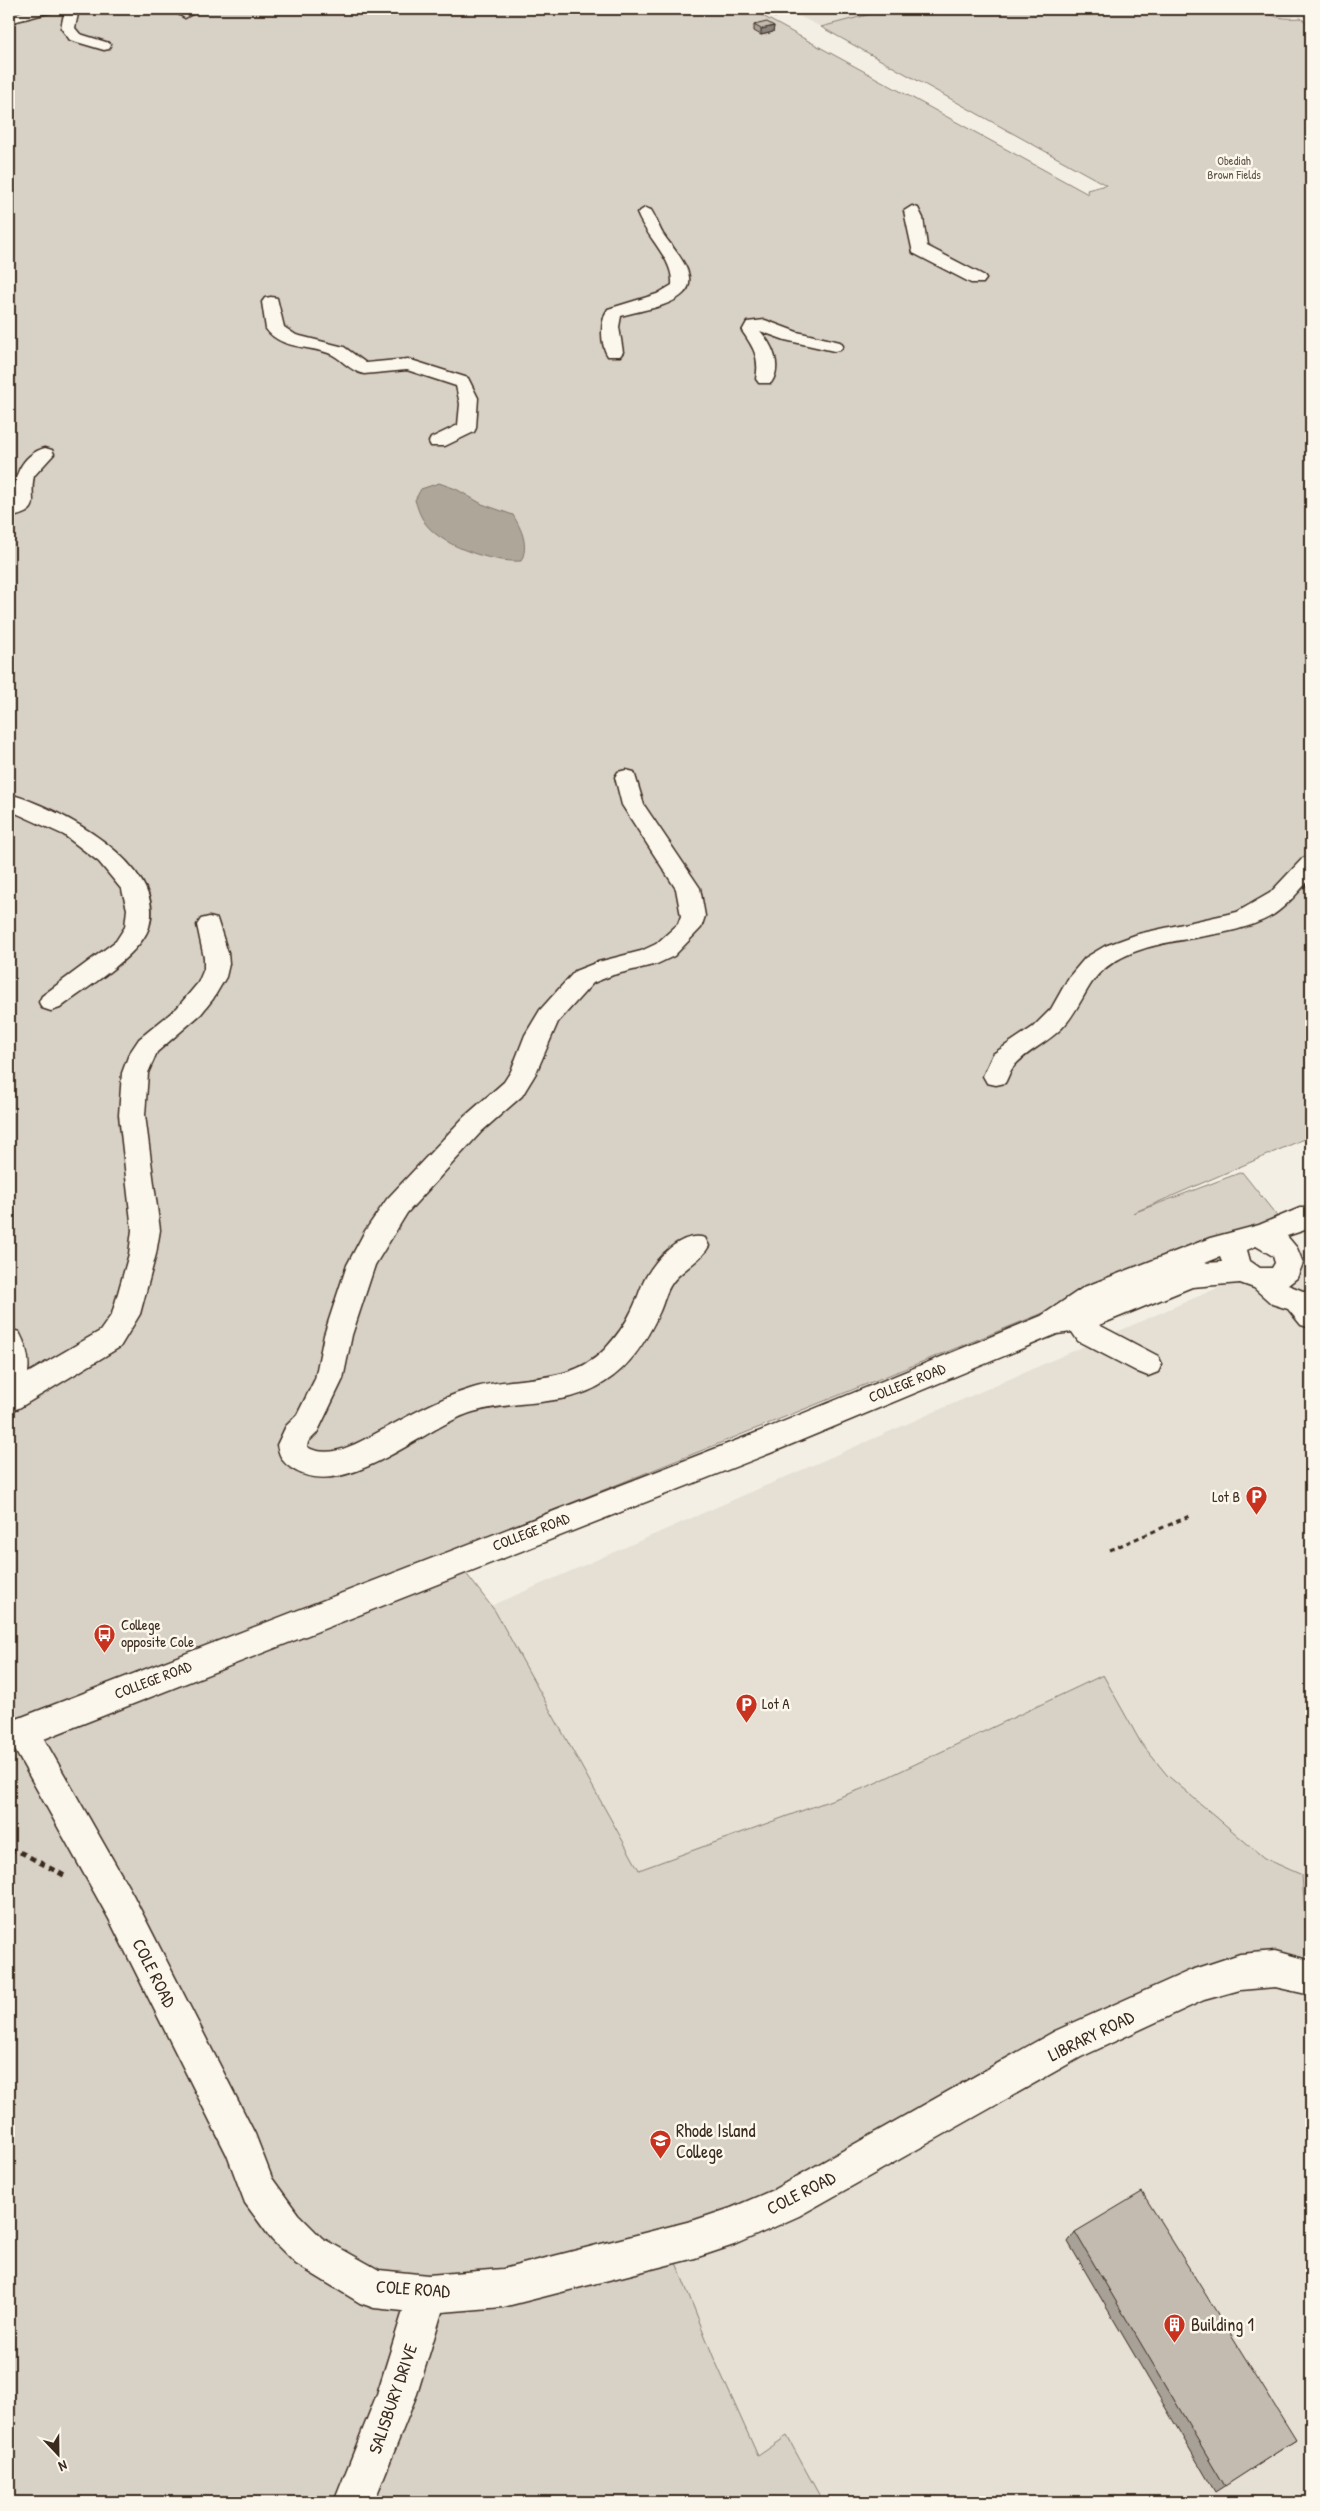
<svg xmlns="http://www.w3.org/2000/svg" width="1320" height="2511" font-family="'Patrick Hand',sans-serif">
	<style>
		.built { fill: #e5dfd4 }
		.green { fill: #d8d1c6; stroke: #8a7e72 }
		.water { fill: #afa69a; stroke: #817468 }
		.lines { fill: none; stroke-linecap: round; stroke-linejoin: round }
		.minor-casing { stroke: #3b2a1e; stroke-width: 3 }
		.path-far1 { stroke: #3b2a1e; stroke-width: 3; stroke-dasharray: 5 4; stroke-linecap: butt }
		.path { stroke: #3b2a1e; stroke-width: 4.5; stroke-dasharray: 6 5; stroke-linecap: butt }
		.minor { fill: #fbf7ec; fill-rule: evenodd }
		.wall { fill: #a8a197; stroke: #3b2a1e }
		.shaded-wall { fill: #88837b; stroke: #3b2a1e }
		.building { fill: #c3bbb0; stroke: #3b2a1e }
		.labels { text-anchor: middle; stroke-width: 5; stroke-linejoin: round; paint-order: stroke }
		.far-park-label { font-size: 12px; fill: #625448; stroke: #fbf7ec }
		.street-label { font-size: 15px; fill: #3b2a1e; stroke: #fbf7ec }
		.poi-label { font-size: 15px; fill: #3b2a1e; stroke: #fbf7ec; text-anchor: start }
		.near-street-label { font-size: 18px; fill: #3b2a1e; stroke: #fbf7ec }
		.near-poi-label { font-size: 18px; fill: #3b2a1e; stroke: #fbf7ec; text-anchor: start }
	</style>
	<rect width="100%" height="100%" fill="#f3efe4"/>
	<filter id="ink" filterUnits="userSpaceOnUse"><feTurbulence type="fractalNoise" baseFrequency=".02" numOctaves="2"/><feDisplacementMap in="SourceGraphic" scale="10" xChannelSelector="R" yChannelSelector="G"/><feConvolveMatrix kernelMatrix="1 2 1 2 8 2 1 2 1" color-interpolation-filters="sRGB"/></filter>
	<g filter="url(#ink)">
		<g class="built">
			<path d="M785,9H890L821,27Z"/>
			<path d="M1311,1247V2502H9V1817Z"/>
		</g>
		<path class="green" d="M9,9H750L1088,194L1087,190L1106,185L821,27L890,9H1260C1273,18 1285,19 1301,18L1311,27V1136L1133,1213L1242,1172L1277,1216L1232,1237L467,1545L452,1555L495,1611L639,1870L867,1787L1103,1675L1141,1743L1167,1775L1264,1858L1302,1875L1309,1968L1227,1980L673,2255L713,2356L758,2456L787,2436L823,2502H9Z"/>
		<path class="water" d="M439,483L456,489L482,504L513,515C522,530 529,546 521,561C493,563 435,545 422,518C419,513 417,506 415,500L421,489Z"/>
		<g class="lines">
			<defs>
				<g id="minor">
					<path d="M31,9H54L52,12L9,23V15Z"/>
					<path d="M65,9H79L75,28L80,34L109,43L111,46L109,49L104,50L70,40L61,28Z"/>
					<path d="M170,9H187L192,14L185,18Z"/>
					<path d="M762,9H780L782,12L775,16Z"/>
					<path d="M912,206L918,208L923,218L927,246L983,275L986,279L983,283H971L913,253L904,211Z"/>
					<path d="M645,208L651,210C656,217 658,226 663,234C673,249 702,277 683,294C668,308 640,310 621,316L619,327L623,352L620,356H608C600,345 600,320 608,309L657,294L672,285C674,259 646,237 637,213Z"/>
					<path d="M271,297L277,298L284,327L296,335L344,347L366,363L408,359L468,378L478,398L476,428L474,432L445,446H431L429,442L431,438L458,425L460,404L456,386L407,370L364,374C350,371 343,360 331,354C310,345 281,350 266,329L262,302L265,298Z"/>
					<path d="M765,320L797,332L840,342L843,346L840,350L834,351L785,340L760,331C772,344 783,366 771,383H759L756,379C760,358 754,348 742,331L747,322Z"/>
					<path d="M45,448L52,450L54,454L34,476C28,502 45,510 9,518V505L14,503C12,480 20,455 45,448Z"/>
					<path d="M626,770L634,772L644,805L700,888L705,916L701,928L674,956L657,964L613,975L593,983L558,1022L536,1073L522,1096L482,1131L407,1213L375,1265L352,1335L343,1379L317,1433L308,1442L307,1447C328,1459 352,1446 371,1436C404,1419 434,1400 470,1389C516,1374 569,1387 605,1349C615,1338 625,1325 631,1312C637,1301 640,1288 646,1277C657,1258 681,1231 705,1238L709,1246C701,1261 682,1269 672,1283C666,1291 664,1302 660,1311C648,1338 631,1366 605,1382C567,1408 516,1399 473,1412C425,1426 348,1500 296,1471C284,1464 280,1459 277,1445L286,1426L297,1415L315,1379L324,1335L347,1265L365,1231L387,1199L464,1117L504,1082L511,1071L525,1035L540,1010L575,971L598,962L641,951L656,944L678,924L681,916L676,889L622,805L615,777L618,772Z"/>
					<path d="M9,794C56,806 169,865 149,927C140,956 84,989 60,1008L51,1011L42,1008L39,1002L42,996L116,941L125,927L127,909L122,890L99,862L64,835L9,810Z"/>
					<path d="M1311,856V878C1299,891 1288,905 1273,915C1222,945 1150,931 1103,970C1086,984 1080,1010 1062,1028C1047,1043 1027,1051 1014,1066C1010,1070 1008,1078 1005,1083L996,1085L987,1083L983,1076L993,1054L1033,1027L1051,1009L1069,977L1085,958L1105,946L1138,934L1237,912L1270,893L1303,858Z"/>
					<path d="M209,917L217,919L228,953L229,964L226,977L213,999L201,1014L157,1052L148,1073L145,1115L160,1230L156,1254L140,1314L120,1347L19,1408L9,1411V1329L19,1332C26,1345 30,1358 28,1373L100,1331L112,1314L129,1254L132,1230L119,1115L122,1073L129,1054L139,1039L177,1008L198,983L204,969V958L197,925L201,919Z"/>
					<path d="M1300,1208H1311V1228L1287,1236L1297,1248L1303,1263L1297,1278L1288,1285L1308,1293L1311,1297V1328L1301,1325L1288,1309L1272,1304L1254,1288L1240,1283L1192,1287L1099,1325L1158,1356L1162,1364L1158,1372L1148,1376L1138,1372L1078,1341L1072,1332L1057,1334L773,1452L44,1739L133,1895L255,2134L272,2178L298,2214L322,2238L379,2270L428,2275L503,2269L695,2220L731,2208L773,2190L1055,2031L1189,1971L1240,1954L1275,1951L1311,1961V1995L1275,1987L1240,1990L1204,2000L1081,2057L799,2216L734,2245L695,2258L503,2307L442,2312L417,2394L374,2502H334L377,2394L403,2311L374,2308L360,2303L296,2264L272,2240L245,2203L227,2155L109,1919L15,1750L9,1752V1722L753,1434L1041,1316L1084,1287L1210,1238L1259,1225ZM1256,1246L1273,1256L1275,1263L1272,1268H1260L1250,1261L1247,1250ZM1220,1257L1222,1262L1205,1263Z"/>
				</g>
			</defs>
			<use href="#minor" class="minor-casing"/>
			<path class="path-far1" d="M1110,1550L1192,1515"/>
			<path class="path" d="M9,1850L22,1853L67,1877"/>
			<use href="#minor" class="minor"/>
		</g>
		<g class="wall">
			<path d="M754,25L774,26L773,32L761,35L754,31Z"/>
			<path d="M1075,2232L1296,2440L1215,2492L1068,2242Z"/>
		</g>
		<path class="shaded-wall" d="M774,26L773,32L761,35V29Z"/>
		<g class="building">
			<path d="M767,22L774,26L761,29L754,25Z"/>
			<path d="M1142,2192L1296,2440L1225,2486L1075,2232Z"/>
		</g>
	</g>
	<defs>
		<symbol id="parking-pin" viewBox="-11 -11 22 30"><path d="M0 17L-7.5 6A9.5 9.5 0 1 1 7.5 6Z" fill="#c8321e" stroke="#fbf7ec"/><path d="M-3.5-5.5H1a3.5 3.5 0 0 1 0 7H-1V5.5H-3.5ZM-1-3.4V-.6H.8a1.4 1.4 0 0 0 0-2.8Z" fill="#fff"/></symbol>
		<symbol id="bus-pin" viewBox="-11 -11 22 30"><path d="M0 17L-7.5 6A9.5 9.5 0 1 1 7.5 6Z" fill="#c8321e" stroke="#fbf7ec"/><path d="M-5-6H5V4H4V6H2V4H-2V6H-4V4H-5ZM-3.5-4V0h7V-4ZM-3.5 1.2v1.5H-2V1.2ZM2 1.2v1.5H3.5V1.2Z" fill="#fff"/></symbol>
		<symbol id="university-pin" viewBox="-11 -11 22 30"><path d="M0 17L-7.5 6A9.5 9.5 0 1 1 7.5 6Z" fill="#c8321e" stroke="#fbf7ec"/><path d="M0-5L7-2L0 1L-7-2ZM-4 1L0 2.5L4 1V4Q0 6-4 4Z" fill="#fff"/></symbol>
		<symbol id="building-pin" viewBox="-11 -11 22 30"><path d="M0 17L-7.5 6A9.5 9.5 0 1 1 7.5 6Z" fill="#c8321e" stroke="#fbf7ec"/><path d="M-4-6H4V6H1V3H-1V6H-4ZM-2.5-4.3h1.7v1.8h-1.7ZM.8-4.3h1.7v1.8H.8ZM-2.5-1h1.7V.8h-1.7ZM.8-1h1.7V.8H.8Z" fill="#fff"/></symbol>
	</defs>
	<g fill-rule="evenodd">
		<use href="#parking-pin" x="1244" y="1484" width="25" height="34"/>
		<use href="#bus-pin" x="92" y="1622" width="25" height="34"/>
		<use href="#parking-pin" x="734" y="1692" width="25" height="34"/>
		<use href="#university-pin" x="648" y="2128" width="25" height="34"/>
		<use href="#building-pin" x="1162" y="2312" width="25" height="34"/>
	</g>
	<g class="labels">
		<g class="far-park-label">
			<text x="1234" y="165">Obediah<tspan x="1234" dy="14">Brown Fields</tspan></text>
		</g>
		<g class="street-label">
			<text transform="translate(907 1383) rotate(-22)" y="5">COLLEGE ROAD</text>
			<text transform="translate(531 1532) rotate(-21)" y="5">COLLEGE ROAD</text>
			<text transform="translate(153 1680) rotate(-21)" y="5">COLLEGE ROAD</text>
		</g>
		<g class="poi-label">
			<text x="1240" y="1502" text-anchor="end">Lot B</text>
			<text x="121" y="1630">College<tspan x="121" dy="17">opposite Cole</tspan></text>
			<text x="762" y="1709">Lot A</text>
		</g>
		<g class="near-street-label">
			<text transform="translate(154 1973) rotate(63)" y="6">COLE ROAD</text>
			<text transform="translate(1091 2036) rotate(-26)" y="6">LIBRARY ROAD</text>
			<text transform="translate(801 2193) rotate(-27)" y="6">COLE ROAD</text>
			<text transform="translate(413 2289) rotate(4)" y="6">COLE ROAD</text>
			<text transform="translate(393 2399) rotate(-71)" y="6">SALISBURY DRIVE</text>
		</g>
		<g class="near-poi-label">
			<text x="676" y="2137">Rhode Island<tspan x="676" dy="21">College</tspan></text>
			<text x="1191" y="2331">Building 1</text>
		</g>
	</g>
	<rect width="1320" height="2511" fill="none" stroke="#fbf7ec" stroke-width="30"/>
	<rect x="15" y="15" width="1290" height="2481" fill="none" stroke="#3b2a1e" stroke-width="2" filter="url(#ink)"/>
	<g transform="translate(58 2454) rotate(158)" stroke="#fbf7ec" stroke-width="4" paint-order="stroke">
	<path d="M0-4L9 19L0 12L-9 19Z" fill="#3b2a1e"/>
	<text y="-8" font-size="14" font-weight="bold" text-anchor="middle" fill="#3b2a1e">N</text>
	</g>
</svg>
